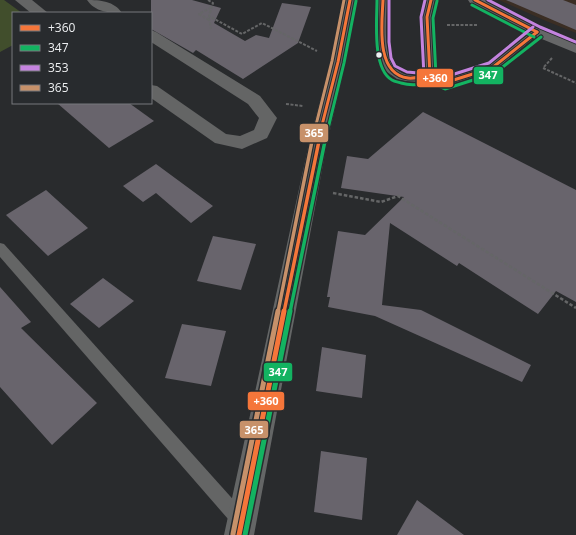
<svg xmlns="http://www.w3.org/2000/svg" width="576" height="535" font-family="'Open Sans',sans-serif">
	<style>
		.commercial { fill: #3b2e24 }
		.green { fill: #414e2c }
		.building { fill: #68646c }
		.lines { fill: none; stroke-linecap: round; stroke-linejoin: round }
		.path-far1 { stroke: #656667; stroke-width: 2; stroke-dasharray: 3 1.5; stroke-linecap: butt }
		.path { stroke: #656667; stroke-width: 2.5; stroke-dasharray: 3.5 2; stroke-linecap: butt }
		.service { fill: #646565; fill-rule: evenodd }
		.minor { fill: #646565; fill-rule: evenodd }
		.secondary { fill: #666768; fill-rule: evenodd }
		.primary { fill: #646666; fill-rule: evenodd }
		.bus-1-far2-casing { stroke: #282b2e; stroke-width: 5 }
		.bus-1-far1-casing { stroke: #282b2e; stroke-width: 6 }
		.bus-1-casing { stroke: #282b2e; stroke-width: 8 }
		.bus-2-far2-casing { stroke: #282b2e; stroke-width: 5 }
		.bus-2-far1-casing { stroke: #282b2e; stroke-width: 6 }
		.bus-2-casing { stroke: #282b2e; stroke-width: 8 }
		.bus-3-casing { stroke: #282b2e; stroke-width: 5 }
		.bus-4-far2-casing { stroke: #282b2e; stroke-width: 5 }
		.bus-4-far1-casing { stroke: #282b2e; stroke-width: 6 }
		.bus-4-casing { stroke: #282b2e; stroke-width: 8 }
		.bus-1-far2 { stroke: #f5763a; stroke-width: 3 }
		.bus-1-far1 { stroke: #f5763a; stroke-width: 3.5 }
		.bus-1 { stroke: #f5763a; stroke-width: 5 }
		.bus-2-far2 { stroke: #13b361; stroke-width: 3 }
		.bus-2-far1 { stroke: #13b361; stroke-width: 3.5 }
		.bus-2 { stroke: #13b361; stroke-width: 5 }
		.bus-3 { stroke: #c483df; stroke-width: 3 }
		.bus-4-far2 { stroke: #c7916a; stroke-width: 3 }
		.bus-4-far1 { stroke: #c7916a; stroke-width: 3.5 }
		.bus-4 { stroke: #c7916a; stroke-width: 5 }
		.bus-dot { fill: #edeff1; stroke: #282b2e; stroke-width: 1.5 }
		.line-badge { stroke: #282b2e; stroke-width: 1.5 }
		.badge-label { font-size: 11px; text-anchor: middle; font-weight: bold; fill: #fff }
	</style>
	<rect width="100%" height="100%" fill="#292b2d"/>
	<path class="commercial" d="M499,0H576V33L546,21Z"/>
	<path class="green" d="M0,0H4L22,13H13V45L0,52Z"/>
	<g class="building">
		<path d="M151,0H192L221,8L214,23L245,41L256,35L269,38L282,3L311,7L298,43L243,79L196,50L193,53L151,29Z"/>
		<path d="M506,0H563L576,5V30Z"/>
		<path d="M57,103H129L154,121L109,148Z"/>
		<path d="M423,112L576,190V302L556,291L538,314L459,263L457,266L390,223L382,305L421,310L531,365L522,382L375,316L328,307L330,297H327L338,231L365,235L404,197L341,188L347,156L368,159Z"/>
		<path d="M156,164L213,206L191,223L156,193L143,202L123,186Z"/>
		<path d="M46,190L88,228L48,256L6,215Z"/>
		<path d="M213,236L256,244L241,290L197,281Z"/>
		<path d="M103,278L134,301L99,328L70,304Z"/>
		<path d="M0,287L31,322L21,328L97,403L52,445L0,387Z"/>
		<path d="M182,324L226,331L211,386L165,378Z"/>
		<path d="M322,347L366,355L362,398L316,391Z"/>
		<path d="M321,451L367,458L362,520L314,512Z"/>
		<path d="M417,500L464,535H397Z"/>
	</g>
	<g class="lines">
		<g class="path-far1">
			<path d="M208,0L213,3L209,16L242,34L262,23L317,51"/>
			<path d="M209,18L211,29"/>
			<path d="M209,20L199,14L212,7"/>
			<path d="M447,25H478"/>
			<path d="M552,58L543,68L576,83"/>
			<path d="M286,104L303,106"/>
		</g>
		<path class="path" d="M333,193L381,202L398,196L576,308"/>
		<g class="service">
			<path d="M379,0H387C386,30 378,85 425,74L423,17L427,0H435L431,17L435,75L445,79L489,66L534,30H540L541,32L495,70L444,86L429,79L419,82L406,81L397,79L387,72L382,65L379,51Z"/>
			<path d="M0,243L4,244L247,515L250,521L247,527L241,530L235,527L0,257Z"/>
		</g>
		<g class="minor">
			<path d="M15,0H32L48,13H31Z"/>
			<path d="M87,0C100,0 114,1 122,13C109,13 95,12 87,0Z"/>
			<path d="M151,30L156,32L260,96L277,118L267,138L242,149L215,143L151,98V85L157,86L226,134L240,136L254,130L259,118L248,104L151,42Z"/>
		</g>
		<path class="secondary" d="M468,0H486L542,29L576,42V53L532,35L470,3Z"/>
		<path class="primary" d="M343,0H357L346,62L327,143L254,535H224L309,143L330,62Z"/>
		<defs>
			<g id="bus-1-far2">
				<path d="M383,0C382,23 375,74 408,78C416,79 423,75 430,76C435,77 440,81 444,83L492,68L537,32"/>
				<path d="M475,0L537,32"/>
				<path d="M430,76L427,17L431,0"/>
				<path d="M319,137L338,62L350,0"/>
			</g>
			<path id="bus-1-far1" d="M284,312L320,136"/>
			<path id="bus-1" d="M239,535L284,311"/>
			<g id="bus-2-far2">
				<path d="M377,0C377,20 372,69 392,80C395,82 399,82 401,83C411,86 420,85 429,82L445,89L495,73L541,37"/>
				<path d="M472,5L534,37"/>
				<path d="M436,76L433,18L437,1"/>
				<path d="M326,137L344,63L356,1"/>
			</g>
			<path id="bus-2-far1" d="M290,312L326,136"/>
			<path id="bus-2" d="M245,535L290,311"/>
			<g id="bus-3">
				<path d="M389,0V42L391,58L395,66L407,72L418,73L431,70L445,77L489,63L533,27"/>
				<path d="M488,0L540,27L576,42"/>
				<path d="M424,76L421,17L425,0"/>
			</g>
			<path id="bus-4-far2" d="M313,137L332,61L344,0"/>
			<path id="bus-4-far1" d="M278,312L313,136"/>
			<path id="bus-4" d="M233,534L278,311"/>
		</defs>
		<use href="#bus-1-far2" class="bus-1-far2-casing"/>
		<use href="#bus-1-far1" class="bus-1-far1-casing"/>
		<use href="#bus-1" class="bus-1-casing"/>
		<use href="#bus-2-far2" class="bus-2-far2-casing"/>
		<use href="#bus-2-far1" class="bus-2-far1-casing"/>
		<use href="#bus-2" class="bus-2-casing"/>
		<use href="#bus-3" class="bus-3-casing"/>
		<use href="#bus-4-far2" class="bus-4-far2-casing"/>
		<use href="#bus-4-far1" class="bus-4-far1-casing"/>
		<use href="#bus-4" class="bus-4-casing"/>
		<use href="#bus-1-far2" class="bus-1-far2"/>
		<use href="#bus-1-far1" class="bus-1-far1"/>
		<use href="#bus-1" class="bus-1"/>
		<use href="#bus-2-far2" class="bus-2-far2"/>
		<use href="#bus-2-far1" class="bus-2-far1"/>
		<use href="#bus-2" class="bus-2"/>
		<use href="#bus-3" class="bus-3"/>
		<use href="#bus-4-far2" class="bus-4-far2"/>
		<use href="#bus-4-far1" class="bus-4-far1"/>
		<use href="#bus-4" class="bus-4"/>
	</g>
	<circle class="bus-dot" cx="379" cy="55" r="3.5"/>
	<g class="line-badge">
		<rect x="473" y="66" width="31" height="19" rx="4" fill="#13b361"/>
		<rect x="416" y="68" width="38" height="20" rx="4" fill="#f5763a"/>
		<rect x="299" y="123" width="30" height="20" rx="4" fill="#c7916a"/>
		<rect x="263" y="362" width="30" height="20" rx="4" fill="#13b361"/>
		<rect x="247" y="391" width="38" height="20" rx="4" fill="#f5763a"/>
		<rect x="239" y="420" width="30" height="19" rx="4" fill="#c7916a"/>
	</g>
	<g class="badge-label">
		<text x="488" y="79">347</text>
		<text x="435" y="82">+360</text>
		<text x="314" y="137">365</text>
		<text x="278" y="376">347</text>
		<text x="266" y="405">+360</text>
		<text x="254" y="434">365</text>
	</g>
	<rect x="12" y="12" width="140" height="92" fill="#282b2e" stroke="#77797c"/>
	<rect x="20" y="25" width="20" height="6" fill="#f5763a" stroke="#77797c"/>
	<text x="48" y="32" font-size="12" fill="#edeff1">+360</text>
	<rect x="20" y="45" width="20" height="6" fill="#13b361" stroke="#77797c"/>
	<text x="48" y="52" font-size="12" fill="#edeff1">347</text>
	<rect x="20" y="65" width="20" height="6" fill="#c483df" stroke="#77797c"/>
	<text x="48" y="72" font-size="12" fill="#edeff1">353</text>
	<rect x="20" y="85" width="20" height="6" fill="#c7916a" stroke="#77797c"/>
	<text x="48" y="92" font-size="12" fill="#edeff1">365</text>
</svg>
